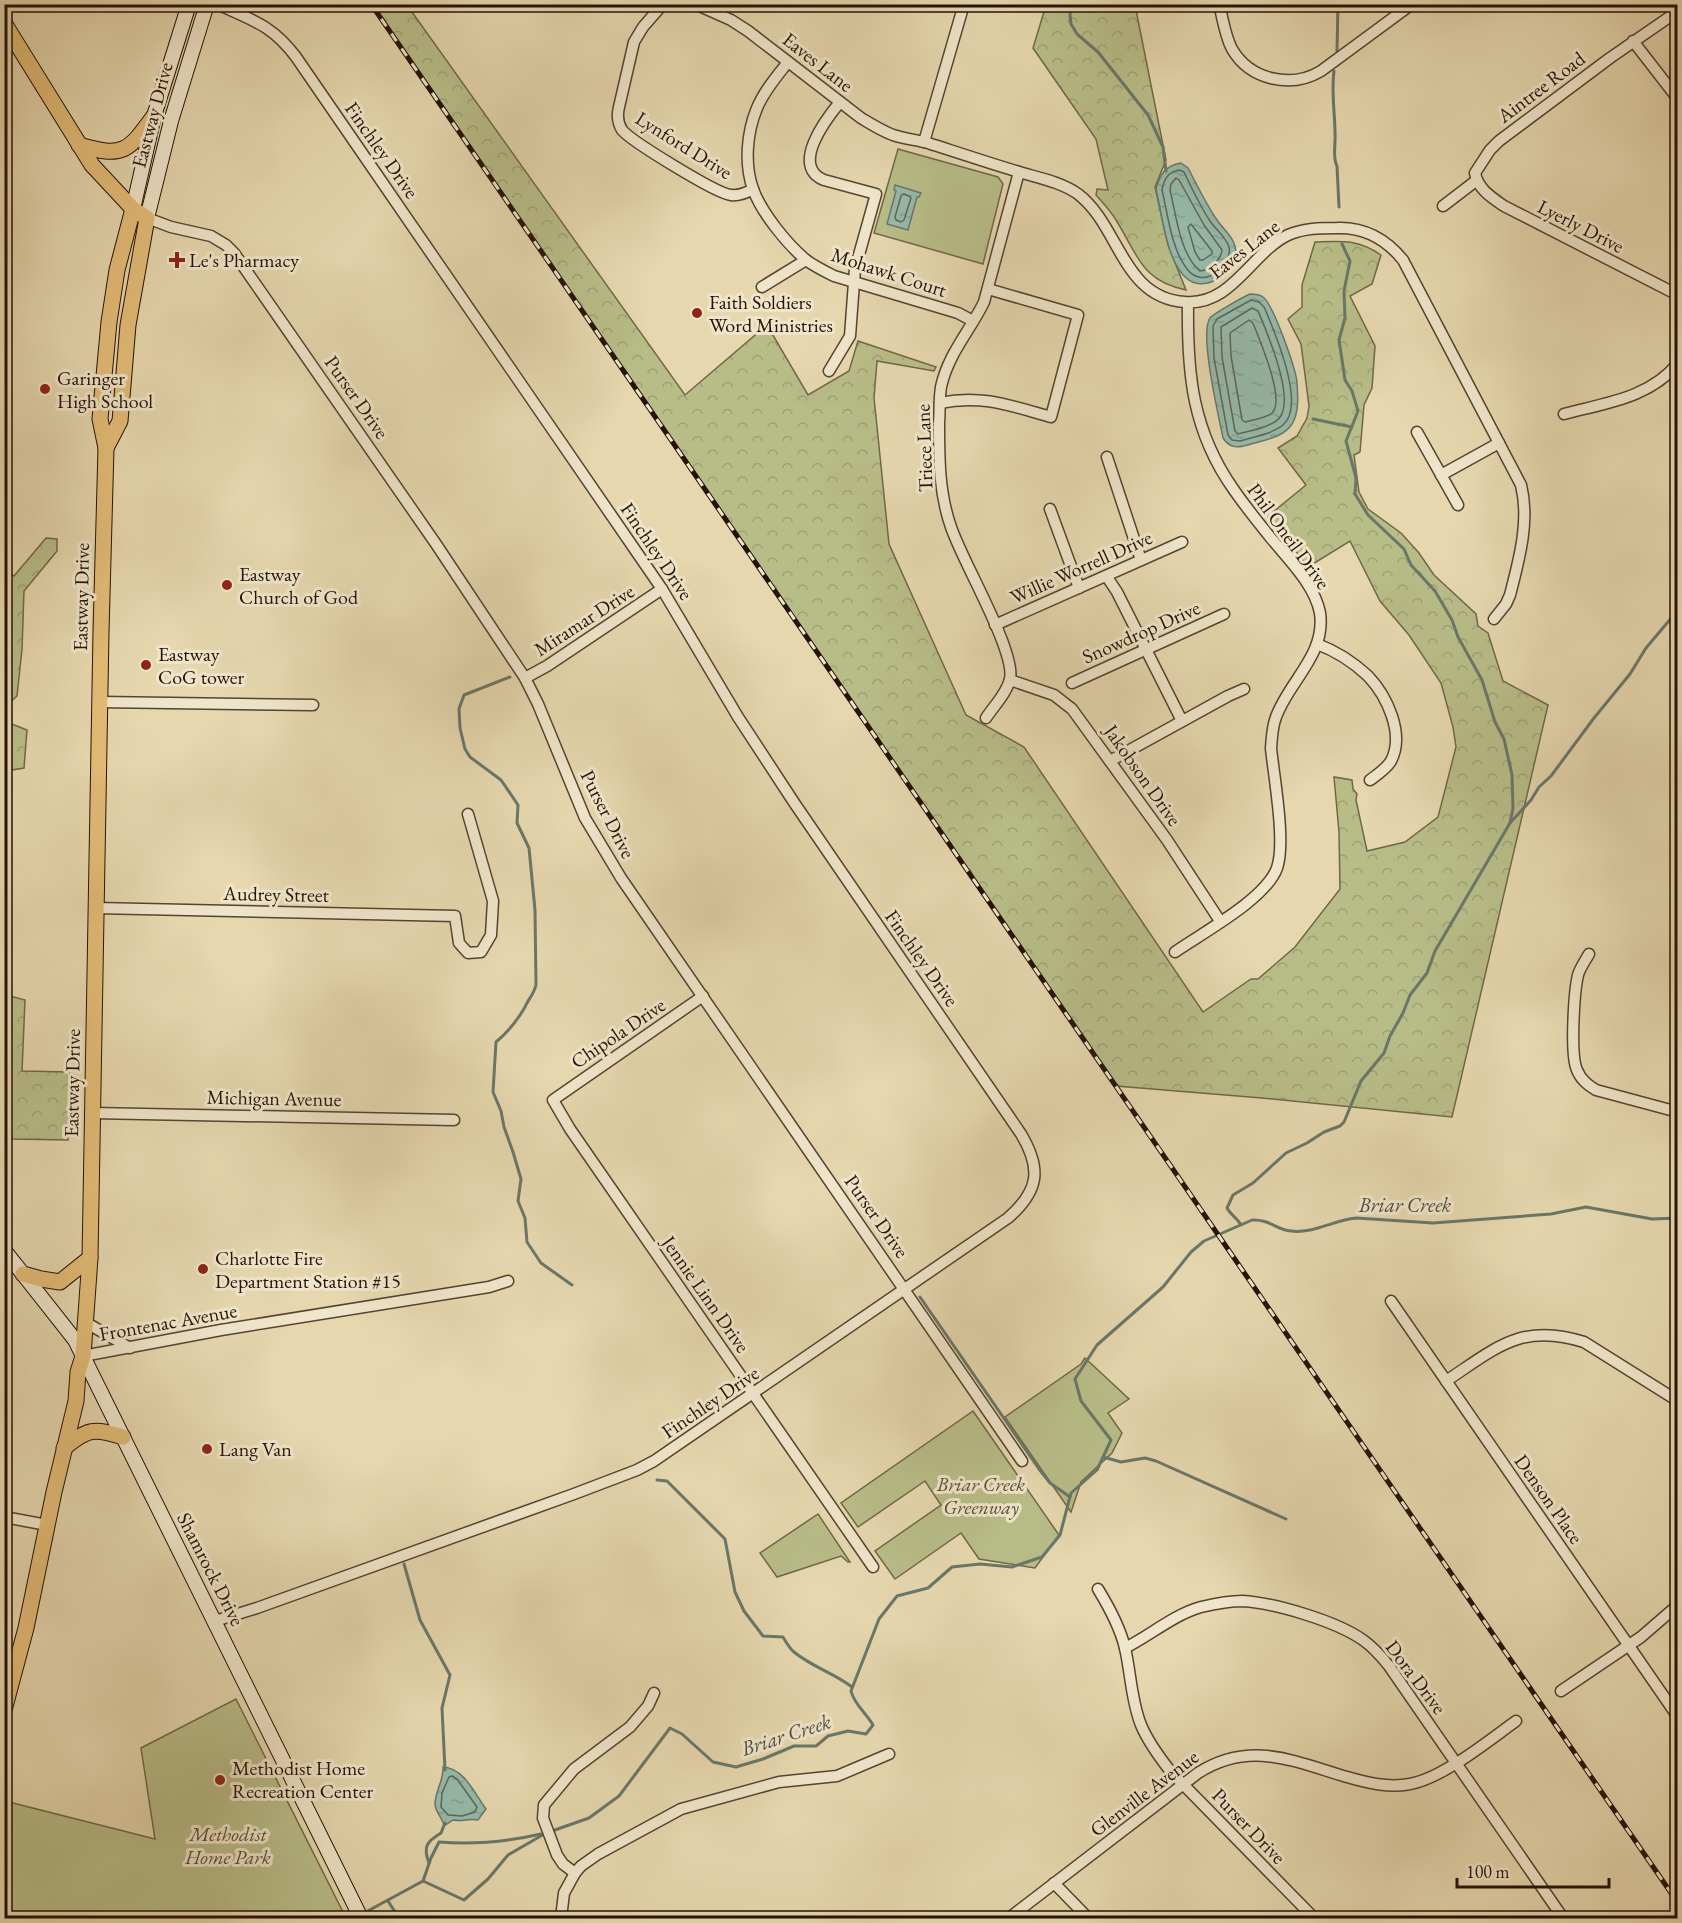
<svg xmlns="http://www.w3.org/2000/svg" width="1682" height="1923" font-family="'EB Garamond',serif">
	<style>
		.forest { fill: url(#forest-crowns); stroke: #6f6847; stroke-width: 1.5 }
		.park { fill: #b8bd88; stroke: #6f6847; stroke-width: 1.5 }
		.water { fill: url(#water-ripples); stroke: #697769; stroke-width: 1.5 }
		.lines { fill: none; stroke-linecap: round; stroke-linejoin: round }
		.shore { stroke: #5e6658; stroke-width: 1.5 }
		.stream { stroke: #697769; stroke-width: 3 }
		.street-casing { stroke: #564330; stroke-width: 13 }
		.secondary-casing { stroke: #261206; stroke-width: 16 }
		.primary-casing { stroke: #261206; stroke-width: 17 }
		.street { stroke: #efe5ca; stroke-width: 10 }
		.secondary { stroke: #efe5ca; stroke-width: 14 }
		.primary { stroke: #e3bc77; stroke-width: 15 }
		.rail-casing { stroke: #261206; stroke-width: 5 }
		.rail { stroke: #efe5ca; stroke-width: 3; stroke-dasharray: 9; stroke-linecap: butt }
		.poi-dot { fill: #8f2418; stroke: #efe5ca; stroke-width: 2 }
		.labels { text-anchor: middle; stroke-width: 6; stroke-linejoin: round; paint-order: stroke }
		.street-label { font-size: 20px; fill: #261206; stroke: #efe5ca }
		.poi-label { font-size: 20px; fill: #261206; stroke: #efe5ca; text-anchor: start }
		.park-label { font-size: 20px; font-style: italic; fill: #594e34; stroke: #efe5ca }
		.water-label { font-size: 21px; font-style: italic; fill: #4d4d40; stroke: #efe5ca }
	</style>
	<defs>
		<pattern id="forest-crowns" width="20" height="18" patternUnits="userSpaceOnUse" patternTransform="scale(1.5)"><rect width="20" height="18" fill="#b8bd88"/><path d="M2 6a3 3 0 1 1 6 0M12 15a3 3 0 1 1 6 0" fill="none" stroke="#9ea174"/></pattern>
		<pattern id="water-ripples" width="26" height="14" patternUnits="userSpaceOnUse" patternTransform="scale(1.5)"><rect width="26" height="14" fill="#96baab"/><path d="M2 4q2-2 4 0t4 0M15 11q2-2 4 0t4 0" fill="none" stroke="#819f92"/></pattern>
	</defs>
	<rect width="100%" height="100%" fill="#e6d7ae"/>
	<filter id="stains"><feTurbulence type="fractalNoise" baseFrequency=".00333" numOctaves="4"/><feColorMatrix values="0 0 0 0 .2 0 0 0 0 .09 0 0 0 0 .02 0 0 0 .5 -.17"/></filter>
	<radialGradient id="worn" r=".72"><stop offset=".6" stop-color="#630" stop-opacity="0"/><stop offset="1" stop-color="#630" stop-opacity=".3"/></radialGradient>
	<g class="forest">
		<path d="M372,5H407L685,395L767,325L808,395L849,371L858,341L936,367L934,371L877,361L874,398L876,417L889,544L966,715L1024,747L1203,1012L1251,979H1258L1295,947L1340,889L1339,832L1334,777L1352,780L1353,789L1357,794L1356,800L1367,851L1405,842L1438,817L1456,747L1453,727L1441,683L1409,635L1380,601L1350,541L1308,567L1268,516L1306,485L1278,448L1297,436L1307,418L1309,406L1301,344L1288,319L1302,307V285L1315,242C1342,241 1358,239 1381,255L1372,284L1350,296L1375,346L1372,388L1364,405L1360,452L1354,455L1359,492L1368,509L1401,533L1419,553L1434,575L1476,614L1478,626L1488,633L1503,681L1548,705L1452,1117L1262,1098L1116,1086Z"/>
		<path d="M1046,5H1135L1166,160L1155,187L1168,245L1186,290C1141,281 1138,255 1116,220C1111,211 1103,203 1096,195L1097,189L1108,190L1096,139L1033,48Z"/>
		<path d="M46,538L57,539V551L24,591L22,649L17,696L5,707V570L14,576Z"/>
		<path d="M4,721L27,730L24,768L5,771Z"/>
		<path d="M5,954L9,956L6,995L25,1000L22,1071L70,1072L68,1140L12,1139L4,1096Z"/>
	</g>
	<g class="park">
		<path d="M898,149L998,177L1003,184L983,264L874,233Z"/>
		<path d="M1085,1358L1129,1399L1108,1413L1122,1433L1112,1453L1081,1482L1071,1512L1005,1417L1081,1364Z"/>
		<path d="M973,1411L1059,1535L1035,1568L979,1559L961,1533L895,1579L875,1551L941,1505L925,1481L858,1527L841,1503Z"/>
		<path d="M818,1514L850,1562H848L841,1556L777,1577L760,1553Z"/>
		<path d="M236,1699L346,1918H5V1801L155,1839L141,1748Z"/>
	</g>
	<g class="water">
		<path d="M1181,163L1188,168C1197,185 1206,204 1217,220C1223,229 1232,235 1235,246C1241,266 1206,299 1184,276C1166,257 1162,214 1156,189C1160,174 1165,166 1181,163Z"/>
		<path d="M895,185L921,193L919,197H917L908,230L887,224L896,191L894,190Z"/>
		<path d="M1250,294C1255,294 1259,294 1263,297C1273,304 1296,369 1297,383C1298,396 1299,413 1292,424C1284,437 1265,440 1251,444C1239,448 1230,449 1223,438C1219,417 1199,334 1210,318C1213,314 1243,297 1250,294Z"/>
		<path d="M443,1767C464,1768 475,1794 486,1809L478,1820C469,1818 463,1822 453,1820L444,1826C443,1818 435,1812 435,1804C435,1791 444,1780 443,1767Z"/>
	</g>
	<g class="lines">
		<g class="shore">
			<path d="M1179,170L1184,172C1192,189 1200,206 1210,221C1216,230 1226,237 1229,247C1233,263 1205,292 1187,269C1171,248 1168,215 1162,190C1164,179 1168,172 1179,170Z"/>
			<path d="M1176,178L1179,180L1204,225L1222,250C1221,260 1209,271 1200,271C1180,255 1176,214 1170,190L1171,184Z"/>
			<path d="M904,194L909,196L911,198L904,220L901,222L896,220L895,217L901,196Z"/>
			<path d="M1191,224L1212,251V254L1203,260H1200L1195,252L1188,227Z"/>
			<path d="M1251,300L1259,302L1264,307C1274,330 1307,405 1283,425C1272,434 1254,437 1240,441L1232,440L1228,435L1214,358L1213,326L1217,319Z"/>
			<path d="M1252,308L1258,311C1267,332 1295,397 1280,417C1273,427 1249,431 1238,434L1235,431L1222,357L1221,327Z"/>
			<path d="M1249,320L1253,323C1259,339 1286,400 1272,413C1266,418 1253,420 1245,422L1242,420L1231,356L1230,333Z"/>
			<path d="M452,1776L457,1779L477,1807L475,1812L462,1816L448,1815L441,1807L442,1793L449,1777Z"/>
		</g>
		<g class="stream">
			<path d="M1073,4L1070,14L1071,24L1077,34L1098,52L1148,115L1163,147L1166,171"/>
			<path d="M1337,51L1338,4"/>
			<path d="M1334,71C1331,92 1335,113 1335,133C1336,144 1332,157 1337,166L1339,207"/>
			<path d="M1313,419L1352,427"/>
			<path d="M510,677L464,695L459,709L460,728L465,749L470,757L501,780L514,799L518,805L517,823L529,848L535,910L536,985C534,994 529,998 525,1007C517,1021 509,1031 496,1042L493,1092L501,1111L504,1127L513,1152L521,1179L518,1201L525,1218L527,1242L541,1263L572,1285"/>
			<path d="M1510,823L1531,800L1539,787L1551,776L1594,718L1630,674L1646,648L1678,610"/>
			<path d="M1241,1225C1237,1218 1230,1214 1227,1208L1233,1195L1253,1183L1286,1153L1307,1143L1324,1132L1340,1126L1344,1122L1361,1081L1384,1053L1390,1036L1403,1013L1410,995L1427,973L1435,951L1510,823L1513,808L1512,775L1504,739L1495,722L1482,680L1458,637L1452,620L1435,591L1411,565L1404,549L1368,515L1355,494L1356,478L1346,441L1358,411L1352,391L1345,380L1339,340L1345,318L1344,291L1350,261L1342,244"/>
			<path d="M920,1297L1039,1469L1050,1483L1070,1497"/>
			<path d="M1103,1457L1121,1462L1145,1458L1156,1461L1286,1519"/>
			<path d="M657,1480L667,1481L725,1539L735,1592L744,1611L763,1636L783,1637C786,1642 790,1649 794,1652C812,1667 834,1673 852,1687"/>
			<path d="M404,1564L420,1620L450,1675L442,1708L445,1770"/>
			<path d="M552,1831L589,1818L619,1796L670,1728L682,1734L713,1762L736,1767L763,1759L794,1746H816L828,1736L848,1731L866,1734L873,1725C866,1713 854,1704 851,1691L879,1619L897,1596L928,1588L952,1567L980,1564L1012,1567L1042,1557L1060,1535L1071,1493L1097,1470L1111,1440L1081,1401L1075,1379L1097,1345L1163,1287L1191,1252L1204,1241L1252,1220C1270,1219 1276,1230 1291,1231C1313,1234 1334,1220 1356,1218L1433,1223L1551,1214L1586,1207L1652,1219L1678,1218"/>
			<path d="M429,1863C423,1847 426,1842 441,1833L445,1823"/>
			<path d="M423,1881L464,1900L488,1879L508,1855L546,1833"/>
			<path d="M423,1881L431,1858L439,1842C474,1845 506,1842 541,1834"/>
			<path d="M388,1901L399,1918"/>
			<path d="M364,1913L423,1881"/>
		</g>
		<defs>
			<g id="street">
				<path d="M663,4L643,27L634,42L619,107C617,115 617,122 622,130C631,141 717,194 731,195C739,196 746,193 753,189"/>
				<path d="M695,4L731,20L748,31L861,118C871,124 882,131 893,135C905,139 917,140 928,143C959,153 989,163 1019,172C1039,178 1061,182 1078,194C1120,226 1122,298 1185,302C1232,306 1252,252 1288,235C1304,228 1321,228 1337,228C1365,227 1386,239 1403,260L1521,485C1530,521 1519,560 1510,595L1506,604L1494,619"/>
				<path d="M1219,4C1223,19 1225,36 1232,49C1250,80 1291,89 1321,71L1412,4"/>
				<path d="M1678,11L1610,58L1499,141L1490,150L1475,173C1478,189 1491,197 1504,206L1678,295"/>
				<path d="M1633,41L1678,99"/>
				<path d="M788,62C777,76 764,91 757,108C747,132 744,164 753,189C761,212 787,244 806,260C814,266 824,271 834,276L958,313L973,321"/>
				<path d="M924,142L964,4"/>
				<path d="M1443,206L1477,180"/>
				<path d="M147,218L171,227L211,236L226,245L234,253L436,544L525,678L538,704L585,818L621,878L1022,1461"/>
				<path d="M762,287L806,260"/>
				<path d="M829,371L850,336L855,269L876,194L824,180C790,166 826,119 840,102"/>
				<path d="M940,403C981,394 1012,406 1051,417L1078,315L988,289"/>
				<path d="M1564,414C1605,403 1650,398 1678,363"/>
				<path d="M1417,432L1458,505"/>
				<path d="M1107,457L1141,560"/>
				<path d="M1441,475L1499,443"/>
				<path d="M1050,509L1079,588"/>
				<path d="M1107,577L1117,592L1182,721"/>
				<path d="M995,625L1182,542"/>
				<path d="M1317,644C1336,651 1353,662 1368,676C1387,696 1405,734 1391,761C1386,769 1378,774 1370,780"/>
				<path d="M525,678L547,666L662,589"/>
				<path d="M1010,680L1054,695L1072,709L1167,840L1220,921"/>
				<path d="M1072,683L1224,614"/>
				<path d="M100,702L313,705"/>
				<path d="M986,718C993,707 1007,693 1010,679C1016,651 962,561 951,527C939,493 939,459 939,423C940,411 939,399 941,387C948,354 970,331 984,302L1019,172"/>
				<path d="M1110,761L1228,696L1244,689"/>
				<path d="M96,908L455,916L459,943L468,953L481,952L491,935L493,901L468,814"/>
				<path d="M1175,952C1202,933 1266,899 1277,868C1286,842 1274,778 1271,748C1272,737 1272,727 1276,717C1289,681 1326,655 1320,613C1315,585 1288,559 1270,537C1258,522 1245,506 1234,490C1192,431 1187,373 1188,303"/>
				<path d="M1589,954C1585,961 1580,968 1578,975C1574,992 1570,1055 1577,1070C1581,1080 1588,1085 1596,1090L1678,1112"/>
				<path d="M703,996L553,1100L570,1129L873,1567"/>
				<path d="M93,1113L454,1120"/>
				<path d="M1391,1301L1678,1717"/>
				<path d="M85,1322L130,1348"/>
				<path d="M83,1356L221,1330L489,1287L508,1281"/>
				<path d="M1446,1381C1496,1348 1522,1322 1584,1342L1678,1401"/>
				<path d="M4,1517L47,1525"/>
				<path d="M1098,1589C1109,1607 1120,1627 1125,1648C1131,1674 1131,1700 1141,1725C1148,1742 1160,1758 1171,1772L1314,1918"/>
				<path d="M215,1621L257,1608L574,1494L637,1470L654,1461L1008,1218C1039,1191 1042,1169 1021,1134L795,804L738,717L662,589L296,57C272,25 252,20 217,4"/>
				<path d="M1125,1648C1151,1635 1173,1615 1201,1607C1214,1604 1229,1601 1242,1601C1275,1603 1336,1621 1363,1640C1373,1647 1381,1656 1389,1666L1563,1918"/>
				<path d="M1561,1691L1641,1637L1678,1605"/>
				<path d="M575,1873L563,1864L557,1855L543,1818L544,1805L574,1769L630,1727L648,1706L654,1693"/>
				<path d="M1054,1883L1088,1918"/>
				<path d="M561,1918L564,1893L575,1873L581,1866L598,1854L681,1809L779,1782L837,1776L889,1754"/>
				<path d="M1009,1918L1198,1773C1250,1740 1293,1761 1347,1777C1368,1783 1388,1788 1410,1784C1443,1778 1488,1741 1516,1721"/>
			</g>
			<g id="secondary">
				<path d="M133,209L154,116L189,4"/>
				<path d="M147,218L171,121L207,4"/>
				<path d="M4,1250L75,1340L361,1918"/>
			</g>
			<g id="primary">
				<path d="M4,23L92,165L133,209L147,218L128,325L120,421L106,448"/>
				<path d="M79,145C123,158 128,152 154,116"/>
				<path d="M23,1274L41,1279L60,1282L90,1258"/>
				<path d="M64,1448C88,1428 94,1428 123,1437"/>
				<path d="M4,1710L26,1628L54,1492L76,1401L78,1372L83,1356L90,1258L101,632L106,448L100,419L109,322L117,270L133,209"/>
			</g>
		</defs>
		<use href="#street" class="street-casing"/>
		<use href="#secondary" class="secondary-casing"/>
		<use href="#primary" class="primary-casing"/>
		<use href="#street" class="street"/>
		<use href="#secondary" class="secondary"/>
		<use href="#primary" class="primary"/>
		<defs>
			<path id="rail" d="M371,4L1678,1903"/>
		</defs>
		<use href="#rail" class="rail-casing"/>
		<use href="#rail" class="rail"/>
	</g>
	<g class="poi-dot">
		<path d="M174 251h6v6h6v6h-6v6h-6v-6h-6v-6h6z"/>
		<circle cx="697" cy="313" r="6"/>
		<circle cx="45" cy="389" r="6"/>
		<circle cx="227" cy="585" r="6"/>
		<circle cx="146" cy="665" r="6"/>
		<circle cx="203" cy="1269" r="6"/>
		<circle cx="207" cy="1449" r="6"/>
		<circle cx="220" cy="1780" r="6"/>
	</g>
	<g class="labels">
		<g class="street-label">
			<text transform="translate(818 62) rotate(38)" y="7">Eaves Lane</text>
			<text transform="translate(1541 87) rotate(-37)" y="7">Aintree Road</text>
			<text transform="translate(152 115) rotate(-75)" y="7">Eastway Drive</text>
			<text transform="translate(684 145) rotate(32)" y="7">Lynford Drive</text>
			<text transform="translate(382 150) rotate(55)" y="7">Finchley Drive</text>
			<text transform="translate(1581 226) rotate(27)" y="7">Lyerly Drive</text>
			<text transform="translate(1244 249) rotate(-38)" y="7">Eaves Lane</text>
			<text transform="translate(889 272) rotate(18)" y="7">Mohawk Court</text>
			<text transform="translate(357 397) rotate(55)" y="7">Purser Drive</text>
			<text transform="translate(924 448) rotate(-92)" y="7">Triece Lane</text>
			<text transform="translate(1289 536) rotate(54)" y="7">Phil Oneil Drive</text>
			<text transform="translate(657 551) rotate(56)" y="7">Finchley Drive</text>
			<text transform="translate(1081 567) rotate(-24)" y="7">Willie Worrell Drive</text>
			<text transform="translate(81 597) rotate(-89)" y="7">Eastway Drive</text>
			<text transform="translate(584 620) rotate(-33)" y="7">Miramar Drive</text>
			<text transform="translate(1141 632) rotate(-24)" y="7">Snowdrop Drive</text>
			<text transform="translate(1143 775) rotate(55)" y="7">Jakobson Drive</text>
			<text transform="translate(608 814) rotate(63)" y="7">Purser Drive</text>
			<text transform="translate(276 894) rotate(1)" y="7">Audrey Street</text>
			<text transform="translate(922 958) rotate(55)" y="7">Finchley Drive</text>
			<text transform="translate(618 1033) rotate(-34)" y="7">Chipola Drive</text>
			<text transform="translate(72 1083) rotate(-89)" y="7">Eastway Drive</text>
			<text transform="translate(274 1098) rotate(1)" y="7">Michigan Avenue</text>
			<text transform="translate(877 1216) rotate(55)" y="7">Purser Drive</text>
			<text transform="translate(706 1294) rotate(55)" y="7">Jennie Linn Drive</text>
			<text transform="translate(168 1322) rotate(-10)" y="7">Frontenac Avenue</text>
			<text transform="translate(710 1402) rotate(-34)" y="7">Finchley Drive</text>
			<text transform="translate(1549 1499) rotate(55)" y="7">Denson Place</text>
			<text transform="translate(211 1569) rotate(63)" y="7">Shamrock Drive</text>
			<text transform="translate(1416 1677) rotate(53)" y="7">Dora Drive</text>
			<text transform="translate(1144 1793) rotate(-37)" y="7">Glenville Avenue</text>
			<text transform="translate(1249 1826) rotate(46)" y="7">Purser Drive</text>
		</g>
		<g class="poi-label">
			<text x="189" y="267">Le's Pharmacy</text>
			<text x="709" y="309">Faith Soldiers<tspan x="709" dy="23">Word Ministries</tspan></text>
			<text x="57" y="385">Garinger<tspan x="57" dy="23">High School</tspan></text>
			<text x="239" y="581">Eastway<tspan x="239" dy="23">Church of God</tspan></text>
			<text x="158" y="661">Eastway<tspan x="158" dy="23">CoG tower</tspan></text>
			<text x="215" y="1265">Charlotte Fire<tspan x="215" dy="23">Department Station #15</tspan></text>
			<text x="219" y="1456">Lang Van</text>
			<text x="232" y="1775">Methodist Home<tspan x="232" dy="23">Recreation Center</tspan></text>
		</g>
		<g class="park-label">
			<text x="981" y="1491">Briar Creek<tspan x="981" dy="23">Greenway</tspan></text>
			<text x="228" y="1841">Methodist<tspan x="228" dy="23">Home Park</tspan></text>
		</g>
		<g class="water-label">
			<text x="1405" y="1212">Briar Creek</text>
			<text transform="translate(786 1735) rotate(-18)" y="7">Briar Creek</text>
		</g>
	</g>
	<rect width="1682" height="1923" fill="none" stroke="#e6d7ae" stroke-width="24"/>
	<rect x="6" y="6" width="1670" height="1911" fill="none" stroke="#261206" stroke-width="3"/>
	<rect x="12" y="12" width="1658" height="1899" fill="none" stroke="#261206" stroke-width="1.5"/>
	<path d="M1457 1878v9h152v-9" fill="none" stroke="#261206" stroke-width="3"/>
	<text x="1466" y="1878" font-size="18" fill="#261206" stroke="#efe5ca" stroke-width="4.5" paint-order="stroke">100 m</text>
	<rect width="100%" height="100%" filter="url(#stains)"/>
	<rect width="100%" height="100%" fill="url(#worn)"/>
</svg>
